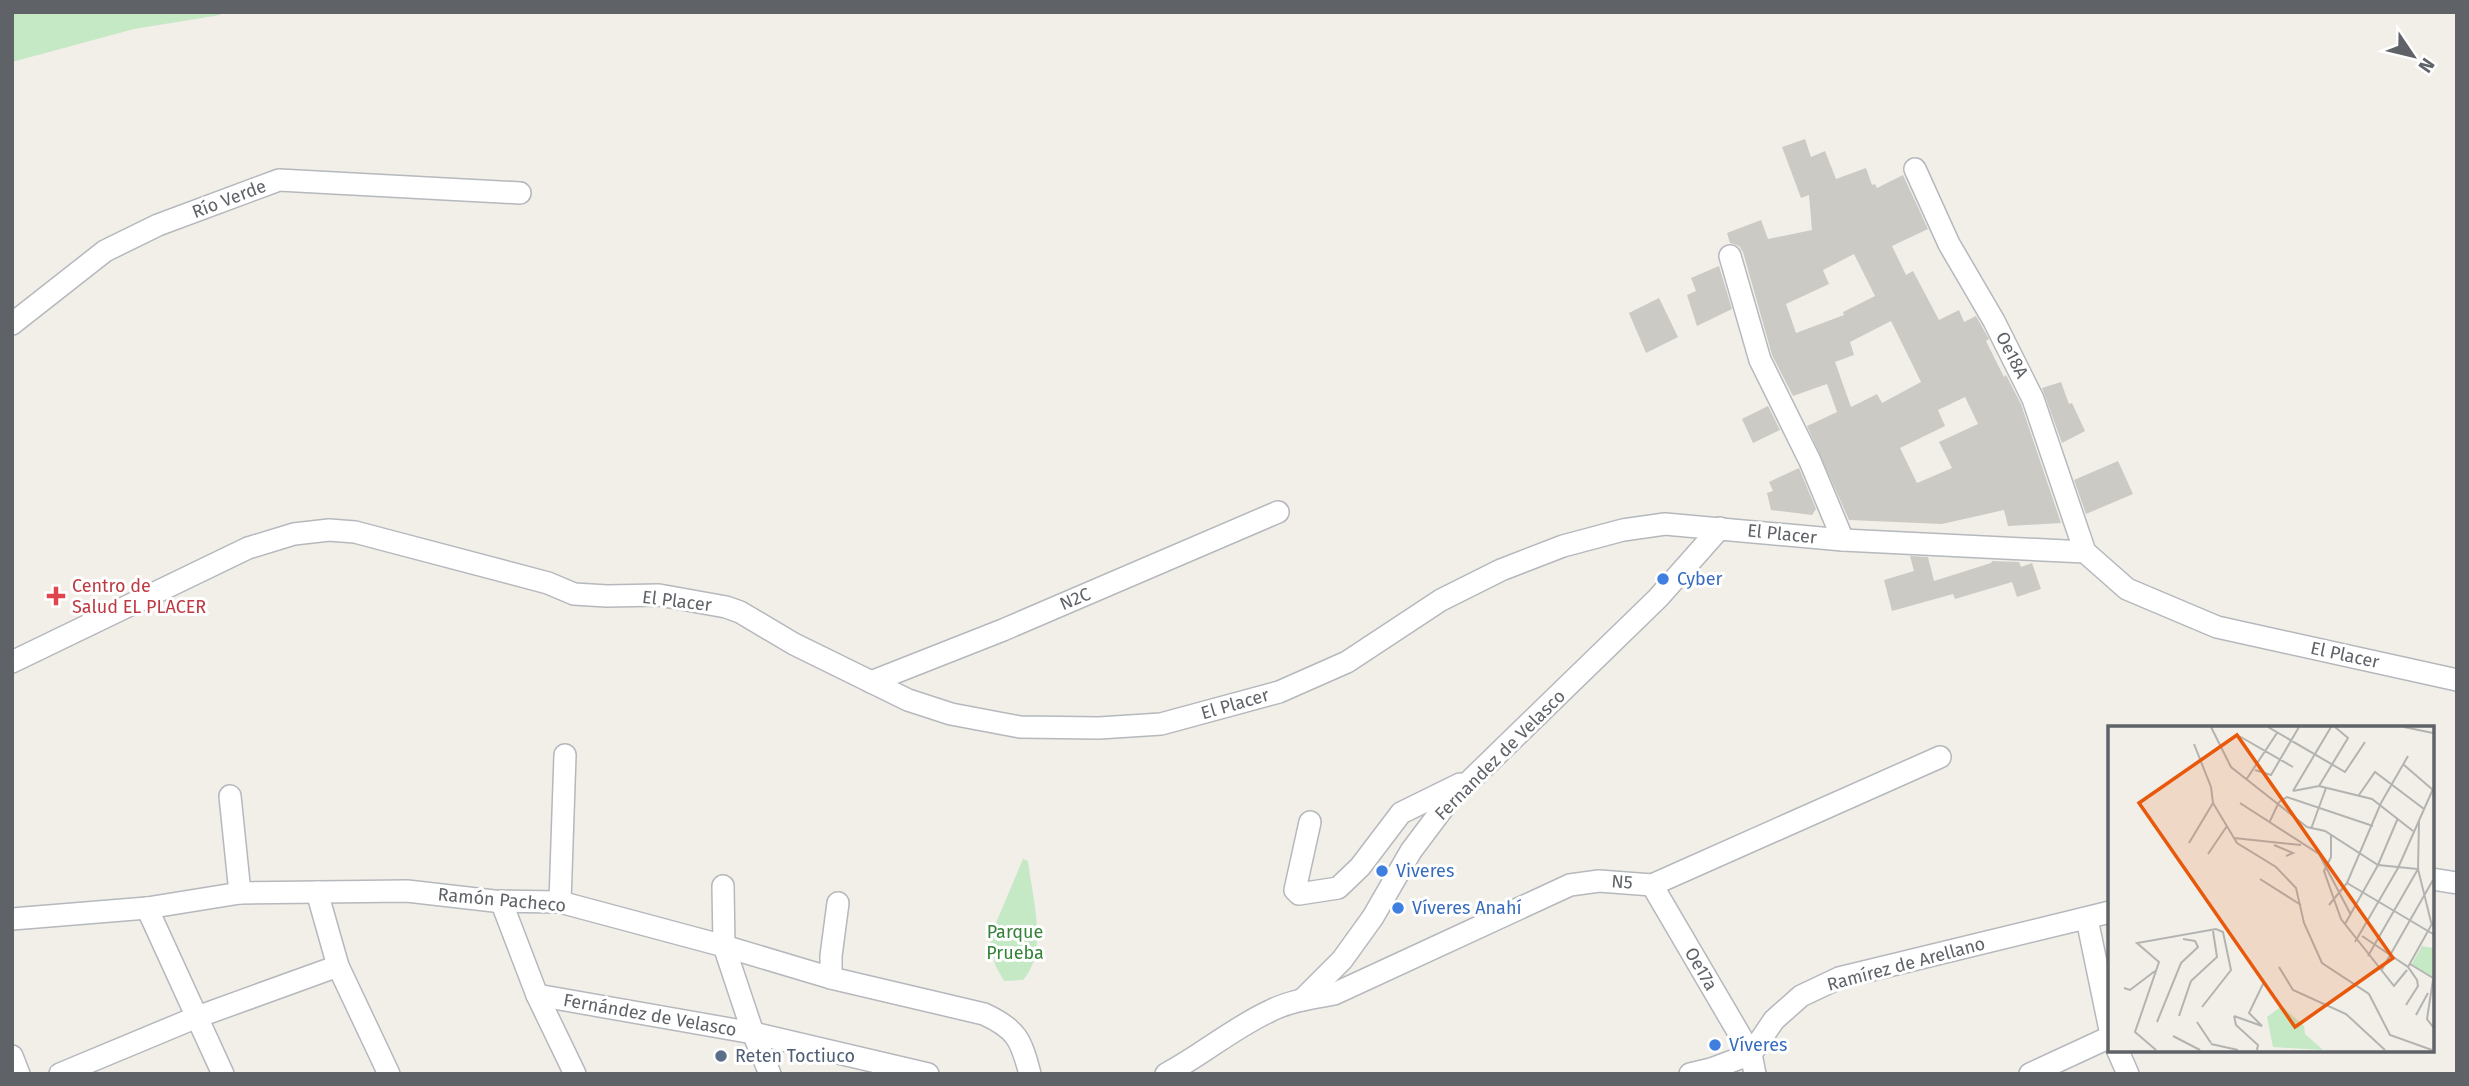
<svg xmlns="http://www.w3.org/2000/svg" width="2469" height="1086" font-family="'Fira Sans',sans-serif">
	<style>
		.green { fill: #c5e8c5 }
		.building { fill: #cccac5; fill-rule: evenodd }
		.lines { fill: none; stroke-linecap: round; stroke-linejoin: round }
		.minor-casing { stroke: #b5b8bc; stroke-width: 24 }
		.minor { stroke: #fff; stroke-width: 21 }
		.shop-dot { fill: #3f7fe0; stroke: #fff; stroke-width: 2.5 }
		.health-dot { fill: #e0444e; stroke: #fff; stroke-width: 2.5 }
		.service-dot { fill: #5c6f8a; stroke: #fff; stroke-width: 2.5 }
		.labels { text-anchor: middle; stroke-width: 6; stroke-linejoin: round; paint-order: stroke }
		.street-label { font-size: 18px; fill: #5f6368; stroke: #fff }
		.shop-label { font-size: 18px; fill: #366cbe; stroke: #fff; text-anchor: start }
		.health-label { font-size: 18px; fill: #be3a42; stroke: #fff; text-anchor: start }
		.park-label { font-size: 18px; fill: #348238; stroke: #fff }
		.service-label { font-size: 18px; fill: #4e5e75; stroke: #fff; text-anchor: start }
		.inset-road { fill: none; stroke: #b3b3b1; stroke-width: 2 }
		.view { fill: #e8590c; fill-opacity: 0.15; stroke: #e8590c; stroke-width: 3.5 }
		.inset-edge { fill: none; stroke: #5f6368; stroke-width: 3.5 }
	</style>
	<rect width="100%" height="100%" fill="#f1efe8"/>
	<g class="green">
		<path d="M12,12H221L220,15L134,29L12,62Z"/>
		<path d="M1023,859L1028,861C1032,897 1049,952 1023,980L1004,981L995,965L990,937Z"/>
	</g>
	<g class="building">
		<path d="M1805,139L1811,157L1825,151L1836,179L1866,168L1872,185L1875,184L1877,188L1903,175L1928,229L1892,246L1906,275L1913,271L1939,320L1959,310L1964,322L1976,316L1989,339L1986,341L2004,377L2006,375L2021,404L2061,523L2008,526L2004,510L1942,524L1849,520L1807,426L1837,412L1827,384L1793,396L1772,355L1743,252L1739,246L1730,243L1727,233L1761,220L1768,239L1812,230L1809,195L1801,198L1782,147ZM1854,254L1875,296L1843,312L1844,315L1796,333L1786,304L1829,284L1823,270ZM1891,321L1921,382L1882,403L1877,394L1851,407L1835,362L1854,355L1850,342ZM1965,397L1978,424L1939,442L1952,468L1917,483L1900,448L1945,426L1938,410Z"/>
		<path d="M1719,266L1732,309L1697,326L1687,295L1696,291L1691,278Z"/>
		<path d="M1659,298L1678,337L1646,353L1629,313Z"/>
		<path d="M2061,382L2069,404L2072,403L2085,431L2062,443L2042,388Z"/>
		<path d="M1768,406L1780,430L1753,443L1742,419Z"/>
		<path d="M2118,461L2133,494L2086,514L2074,480Z"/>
		<path d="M1799,468L1816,509L1812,515L1771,510L1767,493L1773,491L1769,482Z"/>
		<path d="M1910,556L1928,557L1934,581L1991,563L1992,561L2019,562L2021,567L2032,563L2041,589L2017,597L2012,582L1955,599L1953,594L1892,611L1884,580L1914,571Z"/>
	</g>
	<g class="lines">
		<defs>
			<g id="minor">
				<path d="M1915,169L1949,244L1994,321L2033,399L2085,552"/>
				<path d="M1730,256L1760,360L1810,461L1843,540"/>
				<path d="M12,324L105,251L158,225L279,180L520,193"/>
				<path d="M12,662L248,548L294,534L329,530L355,532L389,541L548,583L574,594L607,596L659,595L726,607L740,612L794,644L908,700L951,714L1020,727L1099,728L1161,724L1279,692L1347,662L1441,600L1501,570L1563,546L1623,530L1665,524L1843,540L2085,552L2127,589L2217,627L2457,680"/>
				<path d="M871,682L1003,630L1278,512"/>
				<path d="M230,796L240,893"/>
				<path d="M1310,822L1295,890L1299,894L1338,888L1360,867L1401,813L1460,784"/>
				<path d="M2432,879L2457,883"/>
				<path d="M1652,885L1751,1054L1755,1074"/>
				<path d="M723,886L724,946L753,1033L770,1074"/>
				<path d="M317,892L338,966L389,1074"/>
				<path d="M501,901L537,995L575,1074"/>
				<path d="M560,902L565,755"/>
				<path d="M147,908L223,1074"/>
				<path d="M12,919L147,908L240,893L407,891L494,901L560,902L724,946L831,978L984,1014C1017,1029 1021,1040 1030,1074"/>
				<path d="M2087,919L2110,1030"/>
				<path d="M831,978V956L838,903"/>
				<path d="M537,995L753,1033L928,1074"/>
				<path d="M1302,1000L1342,960L1373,917L1411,851L1447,803L1658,598L1720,528"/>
				<path d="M2117,1049L2128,1074"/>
				<path d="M12,1056L19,1074"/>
				<path d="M60,1074L197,1017L338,966"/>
				<path d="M1166,1074C1202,1055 1233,1028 1270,1011C1289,1001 1312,998 1334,994L1570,885L1599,881L1652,885L1940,757"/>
				<path d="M1690,1074L1711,1069L1751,1054L1774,1020L1801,996L1839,978L2110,912"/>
				<path d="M2030,1074L2110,1037"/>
			</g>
		</defs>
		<use href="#minor" class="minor-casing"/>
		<use href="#minor" class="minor"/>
	</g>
	<g class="shop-dot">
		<circle cx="1663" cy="579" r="7"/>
		<circle cx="1382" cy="871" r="7"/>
		<circle cx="1398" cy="908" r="7"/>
		<circle cx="1715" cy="1045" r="7"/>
	</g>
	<path class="health-dot" d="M52.5 585.5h7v7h7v7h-7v7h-7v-7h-7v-7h7z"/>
	<circle class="service-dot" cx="721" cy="1056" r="7"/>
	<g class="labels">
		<g class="street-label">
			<text transform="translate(229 199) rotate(-21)" y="6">Río Verde</text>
			<text transform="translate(2012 355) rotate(63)" y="6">Oe18A</text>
			<text transform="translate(1782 534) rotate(6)" y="6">El Placer</text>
			<text transform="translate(1075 599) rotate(-23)" y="6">N2C</text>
			<text transform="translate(677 601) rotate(7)" y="6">El Placer</text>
			<text transform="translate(2345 655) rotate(12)" y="6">El Placer</text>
			<text transform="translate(1235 704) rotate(-16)" y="6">El Placer</text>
			<text transform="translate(1500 755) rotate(-45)" y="6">Fernandez de Velasco</text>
			<text transform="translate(1622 882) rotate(4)" y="6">N5</text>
			<text transform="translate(502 900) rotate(5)" y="6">Ramón Pacheco</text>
			<text transform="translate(1906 964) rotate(-15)" y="6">Ramírez de Arellano</text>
			<text transform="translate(1701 969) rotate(60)" y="6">Oe17a</text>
			<text transform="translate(650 1015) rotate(10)" y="6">Fernández de Velasco</text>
		</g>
		<g class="shop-label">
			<text x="1677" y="585">Cyber</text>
			<text x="1396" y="877">Viveres</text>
			<text x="1412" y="914">Víveres Anahí</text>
			<text x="1729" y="1051">Víveres</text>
		</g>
		<g class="health-label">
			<text x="72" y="592">Centro de<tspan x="72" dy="21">Salud EL PLACER</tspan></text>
		</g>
		<g class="park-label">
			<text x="1015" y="938">Parque<tspan x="1015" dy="21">Prueba</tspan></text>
		</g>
		<g class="service-label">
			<text x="735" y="1062">Reten Toctiuco</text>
		</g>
	</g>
	<g transform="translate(2108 726)">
		<rect width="326" height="326" fill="#f1efe8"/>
		<path d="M314,220L325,222V251L304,238ZM174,280L196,300L197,308L215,324L165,321L159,291Z" fill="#c5e8c5"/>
		<path class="inset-road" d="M103,1L123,41L199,101L217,105L270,139L310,143L260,230M160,1L237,46L257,16M296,1L325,7M131,10L185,41M86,18L103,61L105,77L129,117L168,141L188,162L196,197L214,237L261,268L282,309L324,324M296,39L325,64M147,44L163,49L191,1M138,54L169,7M211,60L240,12L227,1M185,65L211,60L264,73L305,105M185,65L223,1M251,69L267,46L316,83M171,76L179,71L265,100M132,77L211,128L243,189M162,95L171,76M311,95L310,143L324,200M203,103L218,62M223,109V131L216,145L233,193L286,260L299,244M126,112L193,119M81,117L105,77M166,119L185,127L178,130M100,128L119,100M152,153L193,179M239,157L325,208M221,179L239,157L273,77L300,30M237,198L270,139L290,92M254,210L300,241L309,254L310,260L298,279M247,216L290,142L325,63M302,238L325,252M171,241L185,264L238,288L277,324M300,241L325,196M273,245L325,154M325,254L319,293L325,301M16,262L22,264L47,245M308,289L320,267M71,290L83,255L109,231L105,205M126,290L154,300L141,287L156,256M126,290L128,299L150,319L149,324M49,296L73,237L90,221L87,215L75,213M89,296L103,317M65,310L92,324M103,318L130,324M48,324L27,306L51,236L29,217L108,203L115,206L123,244L94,281"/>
		<path class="view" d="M129,9L285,232L187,301L31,77Z"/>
		<rect width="326" height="326" class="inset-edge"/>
	</g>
	<rect width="2469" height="1086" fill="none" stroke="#5f6368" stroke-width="28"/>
	<g transform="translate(2413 56) rotate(125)" stroke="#ffffff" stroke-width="5" paint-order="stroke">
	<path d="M0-5L12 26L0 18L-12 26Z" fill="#5f6368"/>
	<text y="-10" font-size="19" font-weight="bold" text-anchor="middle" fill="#5f6368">N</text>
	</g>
</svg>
